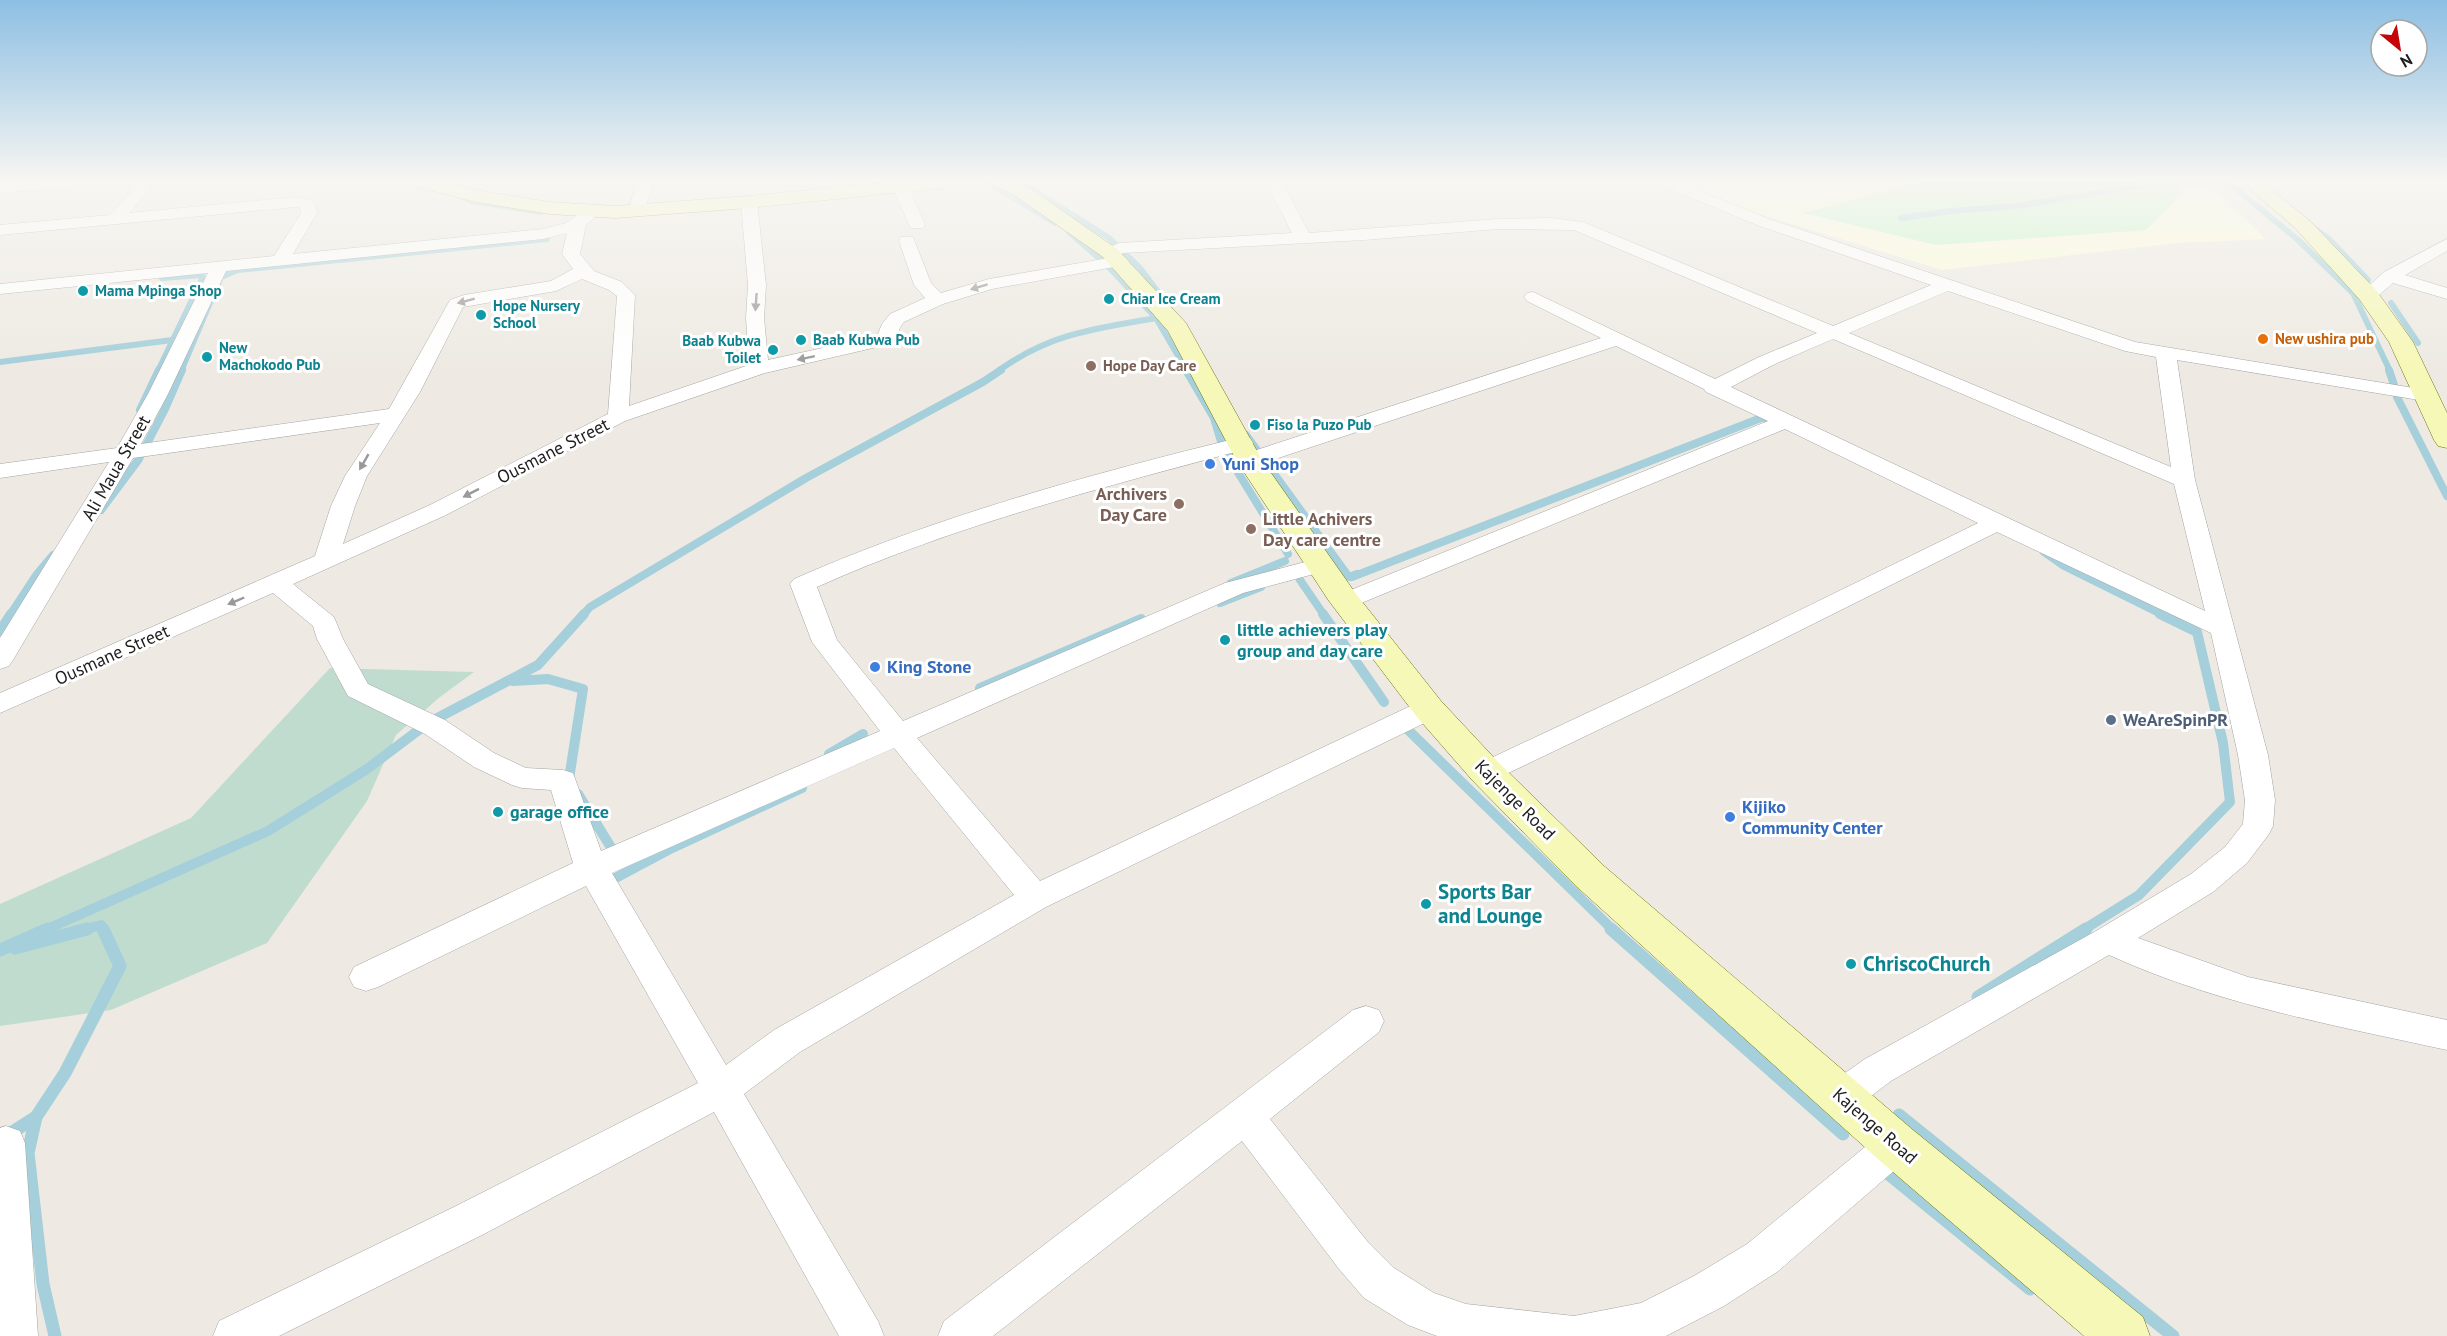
<svg xmlns="http://www.w3.org/2000/svg" width="2447" height="1336" font-family="'PT Sans',sans-serif">
	<style>
		.education { fill: #fefedb }
		.wetland { fill: #c0dccf }
		.park { fill: #c0f8c3 }
		.lines { fill: none; stroke-linecap: round; stroke-linejoin: round }
		.stream-far3 { stroke: #a4cfdb; stroke-width: 6 }
		.stream-far2 { stroke: #a4cfdb; stroke-width: 8 }
		.stream-far1 { stroke: #a4cfdb; stroke-width: 10 }
		.stream { stroke: #a4cfdb; stroke-width: 13 }
		.street-casing { stroke: #a4a4a4; stroke-width: 1 }
		.secondary-casing { stroke: #677107; stroke-width: 1 }
		.street { fill: #fff; fill-rule: evenodd }
		.secondary { fill: #f6f8b7; fill-rule: evenodd }
		.oneway { fill: #999 }
		.culture-dot { fill: #0f9aa8; stroke: #fff; stroke-width: 2 }
		.food-dot { fill: #e8710a; stroke: #fff; stroke-width: 2 }
		.education-dot { fill: #8d6e63; stroke: #fff; stroke-width: 2 }
		.shop-dot { fill: #3f7fe0; stroke: #fff; stroke-width: 2 }
		.service-dot { fill: #5c6f8a; stroke: #fff; stroke-width: 2 }
		.labels { text-anchor: middle; stroke-width: 6; stroke-linejoin: round; paint-order: stroke }
		.far-culture-label { font-size: 15px; font-weight: bold; fill: #0d838f; stroke: #fff; text-anchor: start }
		.far-food-label { font-size: 15px; font-weight: bold; fill: #c56008; stroke: #fff; text-anchor: start }
		.far-education-label { font-size: 15px; font-weight: bold; fill: #785e54; stroke: #fff; text-anchor: start }
		.street-label { font-size: 18px; fill: #1d1d1d; stroke: #fff }
		.shop-label { font-size: 18px; font-weight: bold; fill: #366cbe; stroke: #fff; text-anchor: start }
		.education-label { font-size: 18px; font-weight: bold; fill: #785e54; stroke: #fff; text-anchor: end }
		.culture-label { font-size: 18px; font-weight: bold; fill: #0d838f; stroke: #fff; text-anchor: start }
		.service-label { font-size: 18px; font-weight: bold; fill: #4e5e75; stroke: #fff; text-anchor: start }
		.near-culture-label { font-size: 21px; font-weight: bold; fill: #0d838f; stroke: #fff; text-anchor: start }
	</style>
	<rect width="100%" height="100%" fill="#eeeae3"/>
	<path class="education" d="M1674,182H2207L2266,239L2177,243L1942,270L1691,193Z"/>
	<path class="wetland" d="M330,668L474,672L440,697L396,735L367,801L267,943L111,1010L0,1026V904L191,818Z"/>
	<path class="park" d="M1920,182H2173L2183,192L2146,230L1936,245L1803,213Z"/>
	<g class="lines">
		<g class="stream-far3">
			<path d="M988,182L1055,223"/>
			<path d="M1021,182L1109,238L1140,268L1170,308"/>
			<path d="M2228,182L2297,239L2353,293L2390,371"/>
			<path d="M458,195L471,201L541,212"/>
			<path d="M1901,218L1951,211L2017,206L2154,183L2229,182"/>
			<path d="M2314,228L2330,240L2368,280"/>
			<path d="M1069,232L1107,265L1156,318"/>
			<path d="M2391,303L2418,343"/>
			<path d="M0,362L172,340"/>
			<path d="M158,371L203,277L202,275L162,278"/>
			<path d="M181,371L221,277L238,270L547,239"/>
			<path d="M998,371C1051,333 1094,329 1156,318L1187,371"/>
		</g>
		<g class="stream-far2">
			<path d="M1186,370L1214,418L1223,448L1288,554"/>
			<path d="M2389,370L2394,385"/>
			<path d="M2397,397L2447,496"/>
			<path d="M140,410L159,370"/>
			<path d="M1246,435L1349,577L1357,574"/>
			<path d="M101,510L139,459L165,409L182,370"/>
			<path d="M2044,552L2064,566L2163,615"/>
			<path d="M1352,577L1761,418H1772"/>
			<path d="M1300,580L1324,615"/>
			<path d="M1231,583L1285,561"/>
			<path d="M1220,603L1261,587"/>
			<path d="M10,615L37,574L53,555"/>
			<path d="M583,615L590,607L806,478L983,382L1001,370"/>
		</g>
		<g class="stream-far1">
			<path d="M1323,614L1384,702"/>
			<path d="M0,631L11,614"/>
			<path d="M513,681L548,679L583,689L569,779L571,782"/>
			<path d="M980,688L1141,619"/>
			<path d="M1402,724L1613,930"/>
			<path d="M829,754L863,734"/>
			<path d="M578,794L612,849H620"/>
			<path d="M606,883L668,850L802,788"/>
			<path d="M45,930L268,831L367,769L428,723L538,665L584,614"/>
			<path d="M82,930L101,925L103,930"/>
			<path d="M2083,930L2139,895L2230,802L2223,743L2197,632L2160,614"/>
		</g>
		<g class="stream">
			<path d="M1611,929L1843,1134"/>
			<path d="M15,948L87,929"/>
			<path d="M0,950L48,929"/>
			<path d="M1978,997L2086,929"/>
			<path d="M1899,1115L2173,1336"/>
			<path d="M0,1140L36,1117"/>
			<path d="M1880,1167L2030,1289"/>
			<path d="M55,1336L43,1284L28,1153L36,1117L65,1073L120,966L103,929"/>
		</g>
		<defs>
			<g id="street">
				<path d="M19,182H77L69,187L0,193V183Z"/>
				<path d="M140,182H156L129,213L296,197L314,201L317,213L293,254L543,229L566,223L586,209H598L600,212L586,225L580,254L594,271L622,282L635,295L629,406L749,365L746,318L748,285L741,202L743,199H755L757,202L766,285L764,318L768,360L877,336L882,324L890,314L925,298L914,285L899,241L901,237H913L931,283L941,293L989,279L1108,258L1101,253L1104,249L1119,243L1292,233L1266,182H1282L1309,233L1498,219L1551,218L1583,222L1833,326L1931,285L1757,225L1660,185L1657,182H1678L1769,219L2135,342L2432,391L2435,395L2432,399L2425,401L2177,360L2195,480L2268,755L2275,800L2273,826L2269,834L2247,863L2213,892L2138,938L2248,977L2447,1020V1050C2333,1025 2216,1004 2109,955L1891,1081L1854,1109L1841,1113L1828,1109L1822,1097L1828,1085L1865,1059L2096,931L2191,874L2225,847L2243,824L2245,800L2238,755L2211,633L1997,532L1671,695L1496,779L1486,782L1476,779L1471,772L1476,765L1651,683L1978,523L1785,429L1354,606L1345,609L1336,606L1332,601L1336,596L1768,421L1706,392L1704,389L1616,346L1257,465L1249,467L1241,465L1238,460L1241,455L1601,338L1527,301L1524,297L1527,293L1533,292L1715,379L1759,357L1817,333L1574,230L1498,229L1364,240L1123,253L1117,256L1125,257L1128,261L1125,265L992,289L943,304L904,322C897,329 899,338 890,344L765,373L625,421L446,515L293,584L334,617L343,639L368,684L445,720L494,753L526,768L563,770L573,773L601,851L880,731L812,642L790,584L794,579C937,516 1091,474 1242,437L1250,438L1253,443L1250,448C1104,487 955,525 817,587L837,640L903,721L1225,583L1320,558L1329,560L1332,565L1329,570L1243,593L917,738L1040,881L1419,702L1429,700L1439,702L1443,709L1439,716L1046,907L800,1052L744,1094L878,1321L884,1336H839L714,1112L484,1234L279,1336H213L219,1321L456,1206L698,1083L586,886L378,987L366,991L354,987L349,977L354,967L573,863L551,790L522,788L512,785L474,767L425,734L348,696L317,639L313,626L273,593L0,713V693L315,556L331,506L345,476L380,423L133,458L13,660L9,666L0,669V638L109,462L0,478V464L117,448L148,394L208,273L0,294V284L274,256L301,213L300,208L296,207L0,235V225L110,215ZM567,233L562,254L573,269L551,281L464,295L450,300L389,409L141,444L168,394L226,271L543,239ZM582,279L609,290L617,296L608,414L430,505L343,544L355,506L367,476L420,392L463,307L556,291ZM1948,291L2125,351L2156,357L2171,467L1849,333ZM1833,339L2174,484L2205,611L1731,387L1773,365ZM894,748L1014,895L774,1030L726,1065L612,873Z"/>
				<path d="M638,182H654L644,211L636,216L628,211Z"/>
				<path d="M901,182L908,186L925,225L923,228H911L909,225L892,186L895,183Z"/>
				<path d="M2447,239V251L2405,275L2447,288V299L2393,283C2383,291 2375,302 2362,299L2359,295L2384,272Z"/>
				<path d="M1366,1006L1379,1010L1384,1021L1379,1032L1270,1119L1367,1241L1394,1268L1434,1293L1466,1304L1574,1316L1641,1303L1694,1276L1747,1244L1882,1133L1896,1128L1910,1133L1915,1145L1910,1157L1777,1272L1724,1306L1666,1336H1437L1408,1325L1364,1298L1339,1269L1242,1141L993,1336H938L944,1321L1353,1010Z"/>
				<path d="M6,1126L20,1131L25,1143L38,1336H0V1128Z"/>
			</g>
			<g id="secondary">
				<path d="M411,182H442L476,190L549,202L615,206L749,196L890,182H951L949,186L942,188L749,208L615,218L549,214L476,202L413,186Z"/>
				<path d="M994,182H1017L1031,189L1117,249L1186,323L1262,460L1356,594L1441,701L1499,763L1604,866L1913,1130L2143,1317L2150,1336H2084L1879,1160L1576,886L1473,781L1417,717L1329,601L1236,460L1168,331L1103,257L1017,197L996,186Z"/>
				<path d="M2242,182H2262L2310,221L2376,290L2413,342L2447,413V448L2438,446L2434,440L2389,342L2360,300L2296,229Z"/>
			</g>
		</defs>
		<use href="#street" class="street-casing"/>
		<use href="#secondary" class="secondary-casing"/>
		<use href="#street" class="street"/>
		<use href="#secondary" class="secondary"/>
	</g>
	<defs><path id="oneway-solid" d="M-6-.8H1V-3.2L6.5 0L1 3.2V.8H-6Z" transform="scale(1.5)"/></defs>
	<g class="oneway">
		<use href="#oneway-solid" transform="translate(979 287) rotate(163)"/>
		<use href="#oneway-solid" transform="translate(466 301) rotate(165)"/>
		<use href="#oneway-solid" transform="translate(756 302) rotate(94)"/>
		<use href="#oneway-solid" transform="translate(806 358) rotate(168)"/>
		<use href="#oneway-solid" transform="translate(364 462) rotate(120)"/>
		<use href="#oneway-solid" transform="translate(471 493) rotate(153)"/>
		<use href="#oneway-solid" transform="translate(236 601) rotate(157)"/>
	</g>
	<linearGradient id="sky" x2="0" y2="1"><stop stop-color="#8dbfe3"/><stop offset="0.49" stop-color="#f7f6f2"/><stop offset="1" stop-color="#f7f6f2" stop-opacity="0"/></linearGradient>
	<rect width="2447" height="369" fill="url(#sky)"/>
	<g class="culture-dot">
		<circle cx="83" cy="291" r="6"/>
		<circle cx="1109" cy="299" r="6"/>
		<circle cx="481" cy="315" r="6"/>
		<circle cx="801" cy="340" r="6"/>
		<circle cx="773" cy="350" r="6"/>
		<circle cx="207" cy="357" r="6"/>
		<circle cx="1255" cy="425" r="6"/>
		<circle cx="1225" cy="640" r="6"/>
		<circle cx="498" cy="812" r="6"/>
		<circle cx="1426" cy="904" r="6"/>
		<circle cx="1851" cy="964" r="6"/>
	</g>
	<circle class="food-dot" cx="2263" cy="339" r="6"/>
	<g class="education-dot">
		<circle cx="1091" cy="366" r="6"/>
		<circle cx="1179" cy="504" r="6"/>
		<circle cx="1251" cy="529" r="6"/>
	</g>
	<g class="shop-dot">
		<circle cx="1210" cy="464" r="6"/>
		<circle cx="875" cy="667" r="6"/>
		<circle cx="1730" cy="817" r="6"/>
	</g>
	<circle class="service-dot" cx="2111" cy="720" r="6"/>
	<g class="labels">
		<g class="far-culture-label">
			<text x="95" y="296">Mama Mpinga Shop</text>
			<text x="1121" y="304">Chiar Ice Cream</text>
			<text x="493" y="311">Hope Nursery<tspan x="493" dy="17">School</tspan></text>
			<text x="813" y="345">Baab Kubwa Pub</text>
			<text x="761" y="346" text-anchor="end">Baab Kubwa<tspan x="761" dy="17">Toilet</tspan></text>
			<text x="219" y="353">New<tspan x="219" dy="17">Machokodo Pub</tspan></text>
			<text x="1267" y="430">Fiso la Puzo Pub</text>
		</g>
		<g class="far-food-label">
			<text x="2275" y="344">New ushira pub</text>
		</g>
		<g class="far-education-label">
			<text x="1103" y="371">Hope Day Care</text>
		</g>
		<g class="street-label">
			<text transform="translate(553 451) rotate(-27)" y="6">Ousmane Street</text>
			<text transform="translate(116 468) rotate(-60)" y="6">Ali Maua Street</text>
			<text transform="translate(112 655) rotate(-24)" y="6">Ousmane Street</text>
			<text transform="translate(1515 800) rotate(45)" y="6">Kajenge Road</text>
			<text transform="translate(1875 1126) rotate(41)" y="6">Kajenge Road</text>
		</g>
		<g class="shop-label">
			<text x="1222" y="470">Yuni Shop</text>
			<text x="887" y="673">King Stone</text>
			<text x="1742" y="813">Kijiko<tspan x="1742" dy="21">Community Center</tspan></text>
		</g>
		<g class="education-label">
			<text x="1167" y="500">Archivers<tspan x="1167" dy="21">Day Care</tspan></text>
			<text x="1263" y="525" text-anchor="start">Little Achivers<tspan x="1263" dy="21">Day care centre</tspan></text>
		</g>
		<g class="culture-label">
			<text x="1237" y="636">little achievers play<tspan x="1237" dy="21">group and day care</tspan></text>
			<text x="510" y="818">garage office</text>
		</g>
		<g class="service-label">
			<text x="2123" y="726">WeAreSpinPR</text>
		</g>
		<g class="near-culture-label">
			<text x="1438" y="899">Sports Bar<tspan x="1438" dy="24">and Lounge</tspan></text>
			<text x="1863" y="971">ChriscoChurch</text>
		</g>
	</g>
	<g transform="translate(2399 48) rotate(150)"><circle r="28" fill="#ffffff" stroke="#a5a5a5" stroke-width="1.5"/>
	<path d="M0-4.5L10 22L0 15L-10 22Z" fill="#c60407"/>
	<text y="-9" font-size="16" font-weight="bold" text-anchor="middle" fill="#1d1d1d">N</text>
	</g>
</svg>
